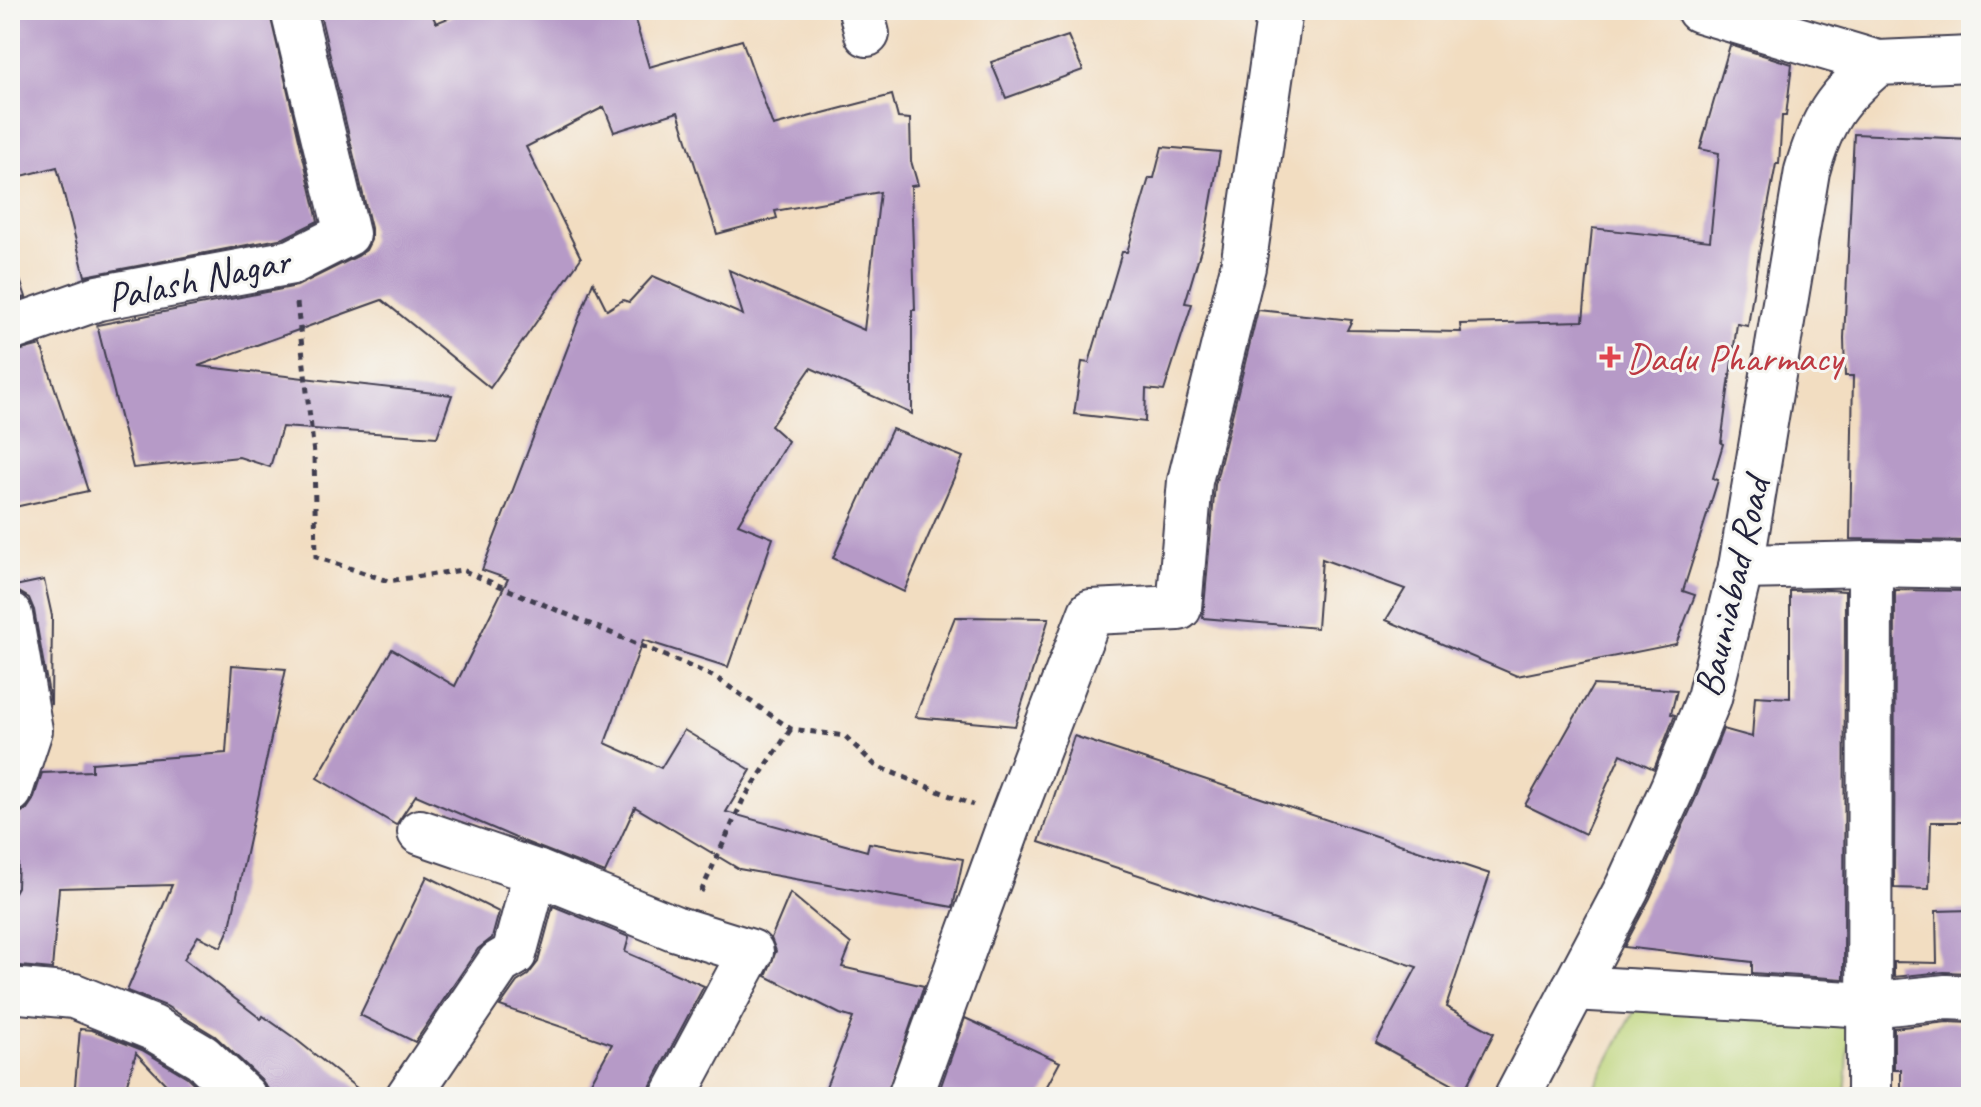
<svg xmlns="http://www.w3.org/2000/svg" width="1981" height="1107" font-family="Caveat,sans-serif">
	<style>
		.green { fill: #bdd479; stroke: #707b5a; stroke-width: 2 }
		.building { fill: #b69ac7 }
		.lines { fill: none; stroke-linecap: round; stroke-linejoin: round }
		.minor-casing { stroke: #413e4f; stroke-width: 48 }
		.path { stroke: #413e4f; stroke-width: 5; stroke-dasharray: 6 6; stroke-linecap: butt }
		.minor { stroke: #fff; stroke-width: 44 }
		.health-dot { fill: #e0444e; stroke: #f6f6f2; stroke-width: 3 }
		.labels { text-anchor: middle; stroke-width: 6; stroke-linejoin: round; paint-order: stroke }
		.street-label { font-size: 40px; fill: #22223b; stroke: #f6f6f2 }
		.health-label { font-size: 40px; fill: #be3a42; stroke: #f6f6f2; text-anchor: start }
	</style>
	<rect width="100%" height="100%" fill="#f6f6f2"/>
	<filter id="ink" filterUnits="userSpaceOnUse"><feTurbulence type="fractalNoise" baseFrequency=".0125" numOctaves="2"/><feDisplacementMap in="SourceGraphic" scale="16" xChannelSelector="R" yChannelSelector="G"/><feConvolveMatrix kernelMatrix="1 2 1 2 8 2 1 2 1" color-interpolation-filters="sRGB"/></filter>
	<filter id="wash" filterUnits="userSpaceOnUse"><feTurbulence type="fractalNoise" baseFrequency=".006" numOctaves="4" result="noise"/><feDisplacementMap in="SourceGraphic" scale="32" xChannelSelector="R" yChannelSelector="G"/><feGaussianBlur stdDeviation="1.8" result="paint"/><feColorMatrix in="noise" values="0 0 0 0 0 0 0 0 0 0 0 0 0 0 0 0 0 1.4 0 .05"/><feComposite in="paint" operator="in"/></filter>
	<g filter="url(#wash)">
		<rect width="100%" height="100%" fill="#f2ddc1"/>
		<path class="green" d="M1644,993L1851,1013L1845,1097H1589Z"/>
		<g id="blocks">
			<g class="building">
				<path d="M10,10H269L318,221L284,238L85,276L57,167L10,179Z"/>
				<path d="M319,10H430L436,23L468,10H632L649,67L742,40L773,126L892,95L898,118L910,119L911,161L918,185L911,186L915,310H912V414L811,368L771,426L788,441L738,524L773,538L728,667L643,640L605,743L661,768L684,730L751,770L726,812L867,851L869,843L963,859L953,907L739,869L635,807L605,873L518,839L416,795L396,825L317,778L392,649L455,686L508,579L482,570L593,282L607,310L623,300L629,302L653,276L743,315L729,270L864,330L880,192L775,211L777,218L717,234L678,112L614,132L604,107L526,147L581,258L490,388L382,300L198,366L452,395L437,437L282,427L270,467L239,457L133,468L97,325L297,286L358,256L366,250L371,240V228Z"/>
				<path d="M1068,36L1083,70L1006,98L991,62Z"/>
				<path d="M1730,45L1792,64L1786,116H1782L1779,164H1776L1759,254L1748,326L1737,324L1721,443L1723,444L1713,478L1718,480L1683,591L1695,595L1676,644L1517,676L1386,620L1405,589L1322,559L1317,628L1203,618L1215,485L1258,310L1352,320L1347,330L1461,332L1460,324L1583,321L1592,228L1710,241L1719,153L1700,149Z"/>
				<path d="M1854,134L1971,139V541L1850,539L1853,376H1845L1844,338Z"/>
				<path d="M1162,147L1220,152L1205,236L1185,303L1192,304L1164,391L1146,389L1145,422L1074,414L1082,362L1089,363L1122,252H1127L1149,178H1154Z"/>
				<path d="M17,271L26,297L10,302V272Z"/>
				<path d="M41,345L88,491L10,508V353Z"/>
				<path d="M892,429L963,457L904,592L833,558Z"/>
				<path d="M44,580L52,616L51,705L34,610L29,598L19,592L10,591V587Z"/>
				<path d="M1829,590L1845,591L1844,979L1752,973V962L1624,947L1650,898L1696,797L1723,729L1752,737L1755,696L1790,698V591Z"/>
				<path d="M1895,590L1971,591V822H1931L1929,889L1894,888Z"/>
				<path d="M955,617L1049,618L1015,726L915,717Z"/>
				<path d="M232,665L286,669L230,927L221,947L198,936L184,959L261,1019L263,1016L293,1037L368,1097H268V1089L261,1079L215,1036L166,1006L127,991L172,885L59,888L52,969L10,965V899L17,887L20,813L27,809L33,800L42,773L92,771V763L226,753Z"/>
				<path d="M1593,685L1677,690L1671,714L1675,715L1654,769L1621,754L1585,834L1525,805Z"/>
				<path d="M1074,736L1490,874L1446,1007L1494,1033L1464,1091L1376,1043L1417,967L1039,842Z"/>
				<path d="M427,876L499,912L492,938L478,949L415,1042L360,1015Z"/>
				<path d="M790,893L851,944L842,967L924,986L886,1097H822L853,1018L840,1014L766,976L776,951L771,938Z"/>
				<path d="M553,906L629,937L625,952L704,986L651,1085L648,1097H583L612,1044L500,1006L517,982L528,975L538,962Z"/>
				<path d="M1971,910V973L1944,972L1894,977V962L1937,963L1936,911Z"/>
				<path d="M965,1018L1060,1062L1041,1097H937Z"/>
				<path d="M1947,1022L1971,1023V1097H1901V1070H1894V1028Z"/>
				<path d="M80,1029L92,1030L142,1050L187,1077L208,1097H178L136,1053L123,1097H74Z"/>
			</g>
		</g>
	</g>
	<g filter="url(#ink)">
		<use href="#blocks" fill-opacity="0" stroke="#413e4f" stroke-width="2"/>
		<g class="lines">
			<defs>
				<g id="minor">
					<path d="M861,10L867,34"/>
					<path d="M1699,10L1878,63L1971,59"/>
					<path d="M10,329L98,298L292,262L347,234L293,10"/>
					<path d="M1741,567L1870,564L1971,566"/>
					<path d="M10,615L30,730L10,791"/>
					<path d="M420,832L536,872L674,928L751,952L673,1097"/>
					<path d="M1574,988L1869,1005L1946,997L1971,998"/>
					<path d="M10,990L74,996L153,1028L202,1057L244,1097"/>
					<path d="M408,1097L499,963L514,954L536,872"/>
					<path d="M910,1097L1011,820L1091,612L1179,608L1190,481L1243,267L1280,10"/>
					<path d="M1517,1097L1627,888L1673,787L1709,698L1741,567L1807,171C1822,119 1836,98 1878,63"/>
					<path d="M1869,1097L1870,564"/>
				</g>
			</defs>
			<use href="#minor" class="minor-casing"/>
			<g class="path">
				<path d="M297,303L314,454L316,557L388,581L462,570L715,677L791,729L845,736L876,766L973,805"/>
				<path d="M701,892L743,800L791,729"/>
			</g>
			<use href="#minor" class="minor"/>
		</g>
	</g>
	<path class="health-dot" d="M1606 345h8v8h8v8h-8v8h-8v-8h-8v-8h8z"/>
	<g class="labels">
		<g class="street-label">
			<text transform="translate(198 278) rotate(-12)" y="14">Palash Nagar</text>
			<text transform="translate(1731 587) rotate(-77)" y="14">Bauniabad Road</text>
		</g>
		<g class="health-label">
			<text x="1626" y="371">Dadu Pharmacy</text>
		</g>
	</g>
	<rect width="1981" height="1107" fill="none" stroke="#f6f6f2" stroke-width="40"/>
</svg>
